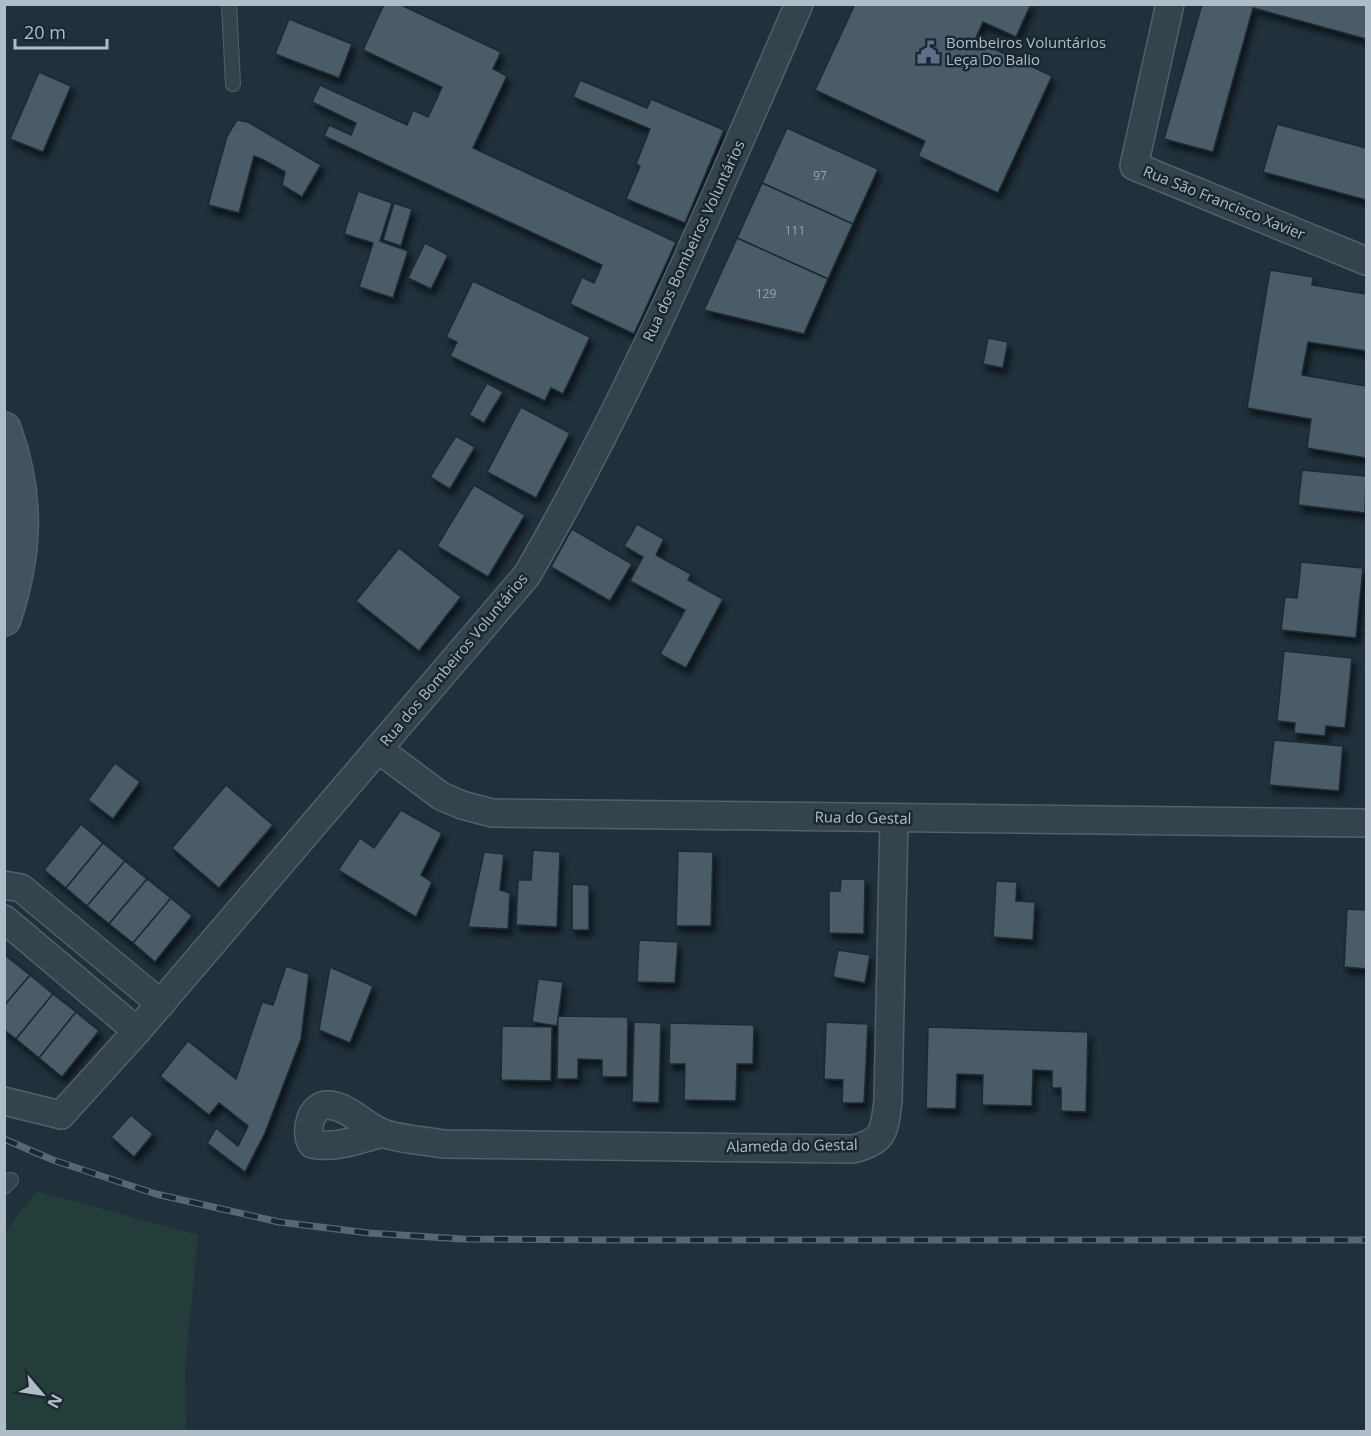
<svg xmlns="http://www.w3.org/2000/svg" width="1371" height="1436" font-family="'Open Sans',sans-serif">
	<style>
		.green { fill: #233d3b }
		.building { fill: #4a5b67; stroke: #1d2a33; stroke-width: 1.5; filter: url(#shadow) }
		.lines { fill: none; stroke-linecap: round; stroke-linejoin: round }
		.service-casing { stroke: #53606a; stroke-width: 16 }
		.minor-casing { stroke: #53606a; stroke-width: 30 }
		.secondary-casing { stroke: #53606a; stroke-width: 36 }
		.service { stroke: #35434c; stroke-width: 14 }
		.minor { stroke: #35434c; stroke-width: 27 }
		.secondary { stroke: #43525f; stroke-width: 33 }
		.rail-casing { stroke: #576873; stroke-width: 7 }
		.rail { stroke: #1b2831; stroke-width: 4.5; stroke-dasharray: 14; stroke-linecap: butt }
		.labels { text-anchor: middle; stroke-width: 5; stroke-linejoin: round; paint-order: stroke }
		.number-label { font-size: 12px; fill: #96a4b0 }
		.poi-label { font-size: 15px; fill: #b0bdc8; stroke: #1b2831; text-anchor: start }
		.street-label { font-size: 15px; fill: #b0bdc8; stroke: #1b2831 }
	</style>
	<defs>
		<filter id="shadow"><feDropShadow dx="3.5" dy="6" stdDeviation="3" flood-color="#0009"/></filter>
	</defs>
	<rect width="100%" height="100%" fill="#21313c"/>
	<path class="green" d="M37,1191L198,1235L185,1370L186,1431H5V1232Z"/>
	<g class="building">
		<path d="M384,4H399L501,52L493,69L507,76L473,148L676,242L634,334L570,304L582,277L594,283L602,265L324,136L329,125L351,135L356,123L312,102L320,85L407,125L413,110L428,117L442,87L363,50Z"/>
		<path d="M855,4H1031L1016,37L983,22L975,40L1052,76L998,193L918,156L925,141L815,90Z"/>
		<path d="M1202,4H1366V39L1253,8L1213,152L1164,139Z"/>
		<path d="M289,19L352,44L339,78L275,54Z"/>
		<path d="M39,72L71,86L43,152L10,139Z"/>
		<path d="M580,80L647,108L651,99L724,130L685,223L626,199L640,166L636,164L650,129L573,97Z"/>
		<path d="M237,120L248,122L321,165L302,197L282,185L285,172L262,159L254,156L239,213L208,205L227,136Z"/>
		<path d="M1277,124L1366,148V200L1263,172Z"/>
		<path d="M787,128L878,169L853,224L762,183Z"/>
		<path d="M762,183L853,224L828,279L737,238Z"/>
		<path d="M358,191L392,203L380,241L408,251L393,298L359,287L373,243L344,234Z"/>
		<path d="M394,203L412,209L401,246L383,240Z"/>
		<path d="M737,238L828,279L804,334L704,310Z"/>
		<path d="M425,243L448,255L431,289L408,278Z"/>
		<path d="M1270,270L1313,277L1312,285L1366,294V351L1308,342L1302,375L1366,386V458L1307,448L1311,419L1247,408Z"/>
		<path d="M473,281L590,337L563,394L551,388L545,401L450,356L457,342L446,337Z"/>
		<path d="M988,338L1008,342L1003,368L983,364Z"/>
		<path d="M487,383L503,392L484,423L469,415Z"/>
		<path d="M521,407L570,433L536,498L487,472Z"/>
		<path d="M456,436L475,447L450,489L430,477Z"/>
		<path d="M1302,470L1366,476L1365,513L1298,505Z"/>
		<path d="M474,485L525,515L488,577L437,546Z"/>
		<path d="M637,524L664,539L656,555L691,574L688,580L723,599L686,668L660,654L685,610L630,581L643,557L624,546Z"/>
		<path d="M572,529L632,564L610,601L551,567Z"/>
		<path d="M399,548L461,597L419,651L356,601Z"/>
		<path d="M1301,562L1363,568L1356,638L1281,630L1285,597L1297,598Z"/>
		<path d="M1284,651L1352,658L1345,728L1326,726L1325,736L1294,733L1295,723L1277,721Z"/>
		<path d="M1274,740L1343,746L1339,791L1269,785Z"/>
		<path d="M115,763L140,782L113,819L88,800Z"/>
		<path d="M226,785L273,825L219,888L172,848Z"/>
		<path d="M401,810L442,833L421,875L432,882L416,917L338,870L360,838L374,848Z"/>
		<path d="M81,824L103,843L66,888L44,870Z"/>
		<path d="M103,843L125,861L87,906L66,888Z"/>
		<path d="M533,850L560,852L557,927L516,925L518,880H531Z"/>
		<path d="M678,851L713,852L711,926H676Z"/>
		<path d="M484,852L504,854L500,890L510,893L508,929L468,927Z"/>
		<path d="M125,861L147,879L109,924L87,906Z"/>
		<path d="M147,879L171,898L133,943L109,924Z"/>
		<path d="M841,879H865L864,934L829,933V891H840Z"/>
		<path d="M996,881L1017,882L1016,901L1035,902L1033,940L993,937Z"/>
		<path d="M572,884L589,885V930H572Z"/>
		<path d="M171,898L192,916L155,962L133,943Z"/>
		<path d="M1347,909L1366,910V969L1344,967Z"/>
		<path d="M639,940L678,942L675,983L637,982Z"/>
		<path d="M838,950L870,955L865,983L833,977Z"/>
		<path d="M6,956L30,975L4,1006V959Z"/>
		<path d="M286,966L309,974L301,1039L265,1133L245,1172L207,1143L216,1128L238,1146L248,1126L219,1103L209,1115L160,1076L188,1041L236,1079L262,1002L273,1005Z"/>
		<path d="M330,967L373,986L350,1043L319,1030Z"/>
		<path d="M30,975L53,994L16,1039L4,1030V1006Z"/>
		<path d="M538,979L563,982L557,1026L532,1022Z"/>
		<path d="M53,994L76,1012L39,1058L16,1039Z"/>
		<path d="M76,1012L99,1031L62,1077L39,1058Z"/>
		<path d="M558,1016L628,1017L627,1077H602V1060L578,1059V1079H557Z"/>
		<path d="M634,1022L661,1023L659,1103L632,1102Z"/>
		<path d="M826,1022L868,1024L864,1103H842L843,1080L824,1079Z"/>
		<path d="M670,1023L754,1025L753,1064H737L736,1101L684,1100L685,1064H669Z"/>
		<path d="M502,1026L552,1027L551,1081L501,1080Z"/>
		<path d="M928,1027L1088,1032L1086,1112L1061,1111V1088H1052V1071L1033,1070L1032,1106L982,1105L983,1075L957,1074L956,1109L926,1108Z"/>
		<path d="M131,1115L153,1134L134,1157L111,1137Z"/>
	</g>
	<g class="lines">
		<defs>
			<g id="service">
				<path d="M229,4L233,84"/>
				<path d="M4,1187L11,1180"/>
			</g>
			<g id="minor">
				<path d="M1170,4L1134,166L1366,261"/>
				<path d="M378,749L441,796L462,805L492,813L1366,823"/>
				<path d="M4,885L21,888L161,1004"/>
				<path d="M4,919L137,1031"/>
				<path d="M4,1101L61,1115L137,1031L527,575C633,393 715,198 799,4"/>
				<path d="M383,1133C360,1139 336,1149 312,1144C304,1132 311,1103 329,1105C350,1107 364,1126 383,1133C398,1139 426,1141 443,1144L853,1149C885,1141 884,1131 888,1102L894,818"/>
			</g>
			<path id="secondary" d="M4,429C28,495 26,552 4,619"/>
		</defs>
		<use href="#service" class="service-casing"/>
		<use href="#minor" class="minor-casing"/>
		<use href="#secondary" class="secondary-casing"/>
		<use href="#service" class="service"/>
		<use href="#minor" class="minor"/>
		<use href="#secondary" class="secondary"/>
		<defs>
			<path id="rail" d="M4,1139L53,1160L156,1194L279,1222L369,1233L462,1239L599,1240H1366"/>
		</defs>
		<use href="#rail" class="rail-casing"/>
		<use href="#rail" class="rail"/>
	</g>
	<defs>
		<symbol id="civic-bare" viewBox="-9 -9 18 18"><path d="M-.6-6.5H3V-4.5H.6V-3L4-1V1h2V6H-6V1h2V-1L-.6-3ZM-1.2 2.5V6h2.4V2.5Z" fill="#5c6f8a" stroke="#1b2831" stroke-width="2.5" paint-order="stroke"/></symbol>
	</defs>
	<g fill-rule="evenodd">
		<use href="#civic-bare" x="912" y="36" width="33" height="33"/>
	</g>
	<g class="labels">
		<g class="number-label">
			<text x="820" y="180">97</text>
			<text x="795" y="235">111</text>
			<text x="766" y="298">129</text>
		</g>
		<g class="poi-label">
			<text x="946" y="48">Bombeiros Voluntários<tspan x="946" dy="17">Leça Do Balio</tspan></text>
		</g>
		<g class="street-label">
			<text transform="translate(1224 203) rotate(22)" y="5">Rua São Francisco Xavier</text>
			<text transform="translate(694 241) rotate(-65)" y="5">Rua dos Bombeiros Voluntários</text>
			<text transform="translate(454 660) rotate(-50)" y="5">Rua dos Bombeiros Voluntários</text>
			<text transform="translate(863 818) rotate(1)" y="5">Rua do Gestal</text>
			<text transform="translate(792 1146) rotate(-1)" y="5">Alameda do Gestal</text>
		</g>
	</g>
	<rect width="1371" height="1436" fill="none" stroke="#b0bdc8" stroke-width="12"/>
	<g transform="translate(42 1394) rotate(119)" stroke="#1b2831" stroke-width="4.5" paint-order="stroke">
	<path d="M0-4.5L10 22L0 15L-10 22Z" fill="#b0bdc8"/>
	<text y="-9" font-size="16" font-weight="bold" text-anchor="middle" fill="#b0bdc8">N</text>
	</g>
	<path d="M15 39v9h92v-9" fill="none" stroke="#b0bdc8" stroke-width="3"/>
	<text x="24" y="39" font-size="18" fill="#b0bdc8" stroke="#1b2831" stroke-width="4.5" paint-order="stroke">20 m</text>
</svg>
